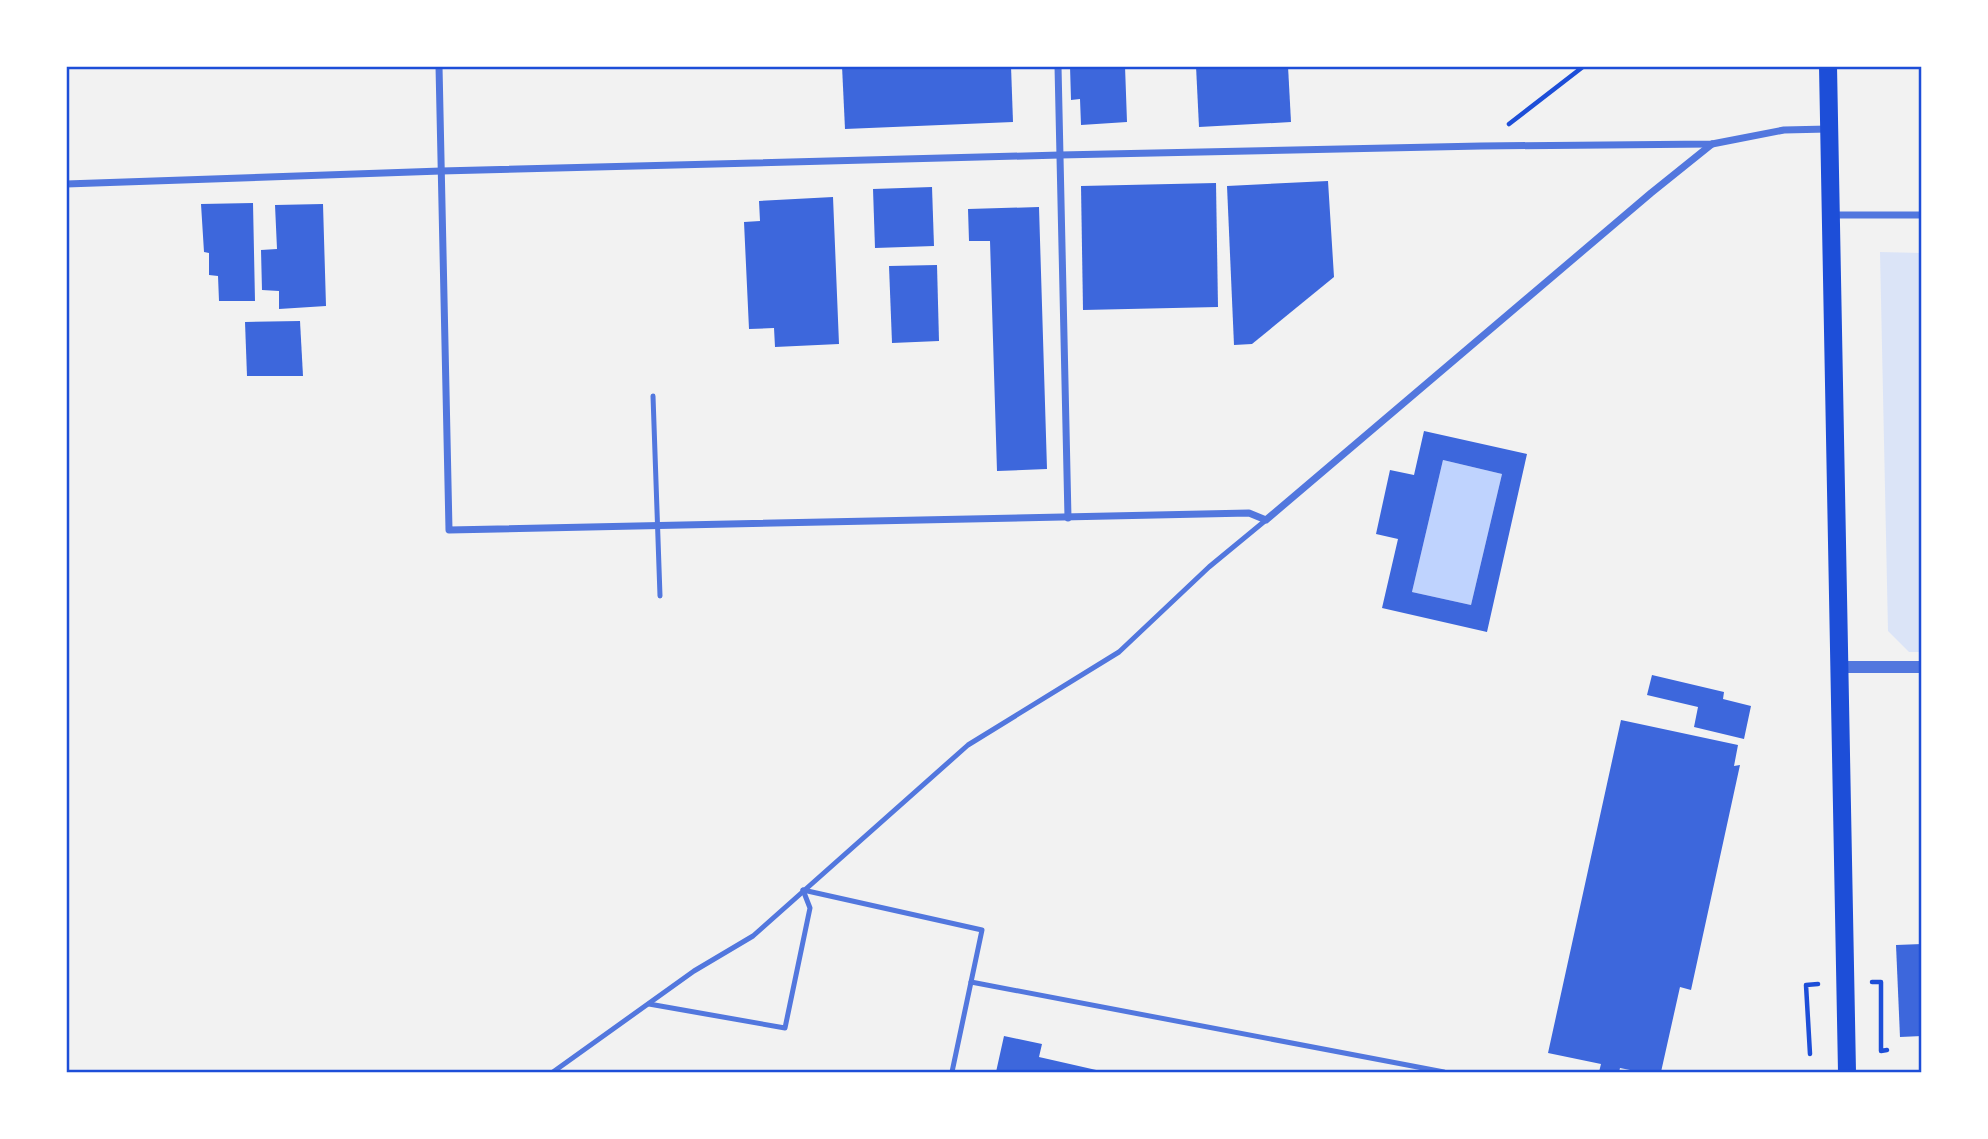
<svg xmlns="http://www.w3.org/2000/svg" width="1988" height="1139" font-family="'IBM Plex Sans',sans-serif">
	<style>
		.green { fill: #dbe4f7 }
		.water { fill: #bfd3fe }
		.building { fill: #3d67dc; fill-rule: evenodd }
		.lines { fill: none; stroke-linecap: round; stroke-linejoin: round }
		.path { stroke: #1d4ed8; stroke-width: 4.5 }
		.service { stroke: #5277de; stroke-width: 5 }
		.minor { stroke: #5277de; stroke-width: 7 }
		.tertiary { stroke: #5277de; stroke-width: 12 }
		.primary { stroke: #1d4ed8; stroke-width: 18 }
		.neatline { fill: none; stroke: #1d4ed8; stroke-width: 2.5 }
	</style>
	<rect width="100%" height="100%" fill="#f2f2f2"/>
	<path class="green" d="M1880,252L1921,253V652H1909L1888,631Z"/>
	<path class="water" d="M1443,460L1502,474L1471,605L1412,592Z"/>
	<g class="building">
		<path d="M842,66H1011L1013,122L845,129Z"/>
		<path d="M1070,66H1125L1127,122L1081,125L1080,99L1071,100Z"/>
		<path d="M1196,66H1288L1291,122L1199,127Z"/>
		<path d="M1328,181L1334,277L1252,344L1234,345L1227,186Z"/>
		<path d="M1216,183L1218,307L1083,310L1081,186Z"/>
		<path d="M932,187L934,246L875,248L873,189Z"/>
		<path d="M833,197L839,344L775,347L774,328L749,329L744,222L760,221L759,201Z"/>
		<path d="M253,203L255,301H219L218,276L209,275V253L204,252L201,204Z"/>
		<path d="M323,204L326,306L279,309V291L262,290L261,250L277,249L275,205Z"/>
		<path d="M1039,207L1047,469L997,471L990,241H969L968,209Z"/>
		<path d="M937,265L939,341L892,343L889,266Z"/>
		<path d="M300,321L303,376H247L245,322Z"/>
		<path d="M1424,431L1527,454L1487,632L1382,608L1398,539L1376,534L1390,470L1414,475ZM1443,460L1502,474L1471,605L1412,592Z"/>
		<path d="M1652,675L1724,692L1723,699L1751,706L1744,739L1694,727L1698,707L1647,695Z"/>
		<path d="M1621,720L1738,745L1734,766L1740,765L1691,990L1680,987L1661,1072H1640L1620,1068L1619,1072H1599L1601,1064L1548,1053Z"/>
		<path d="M1922,944V1036L1900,1037L1896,945Z"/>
		<path d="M1004,1036L1042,1044L1039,1057L1105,1072H996Z"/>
	</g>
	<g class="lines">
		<g class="path">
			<path d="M1509,124L1584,66"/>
			<path d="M1872,982H1881V1051L1887,1050"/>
			<path d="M1810,1054L1806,985L1818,984"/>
		</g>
		<g class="service">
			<path d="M653,396L660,596"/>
			<path d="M803,890L982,930L952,1072"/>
			<path d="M971,982L1444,1072"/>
			<path d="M649,1004L785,1028L810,908L803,890"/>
			<path d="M553,1072L694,971L753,936L968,745L1119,652L1209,567L1266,520"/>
		</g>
		<g class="minor">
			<path d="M439,66L449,530L1249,513L1266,520L1651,193L1712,144"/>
			<path d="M1058,66L1068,518"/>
			<path d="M66,184L441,171L1060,155L1481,146L1712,144L1784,130L1828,129"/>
			<path d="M1831,215H1922"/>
		</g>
		<path class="tertiary" d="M1841,667H1922"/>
		<path class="primary" d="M1828,66L1847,1072"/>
	</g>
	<rect width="1988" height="1139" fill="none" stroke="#ffffff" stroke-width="136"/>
	<rect x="68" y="68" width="1852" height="1003" class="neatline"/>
</svg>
